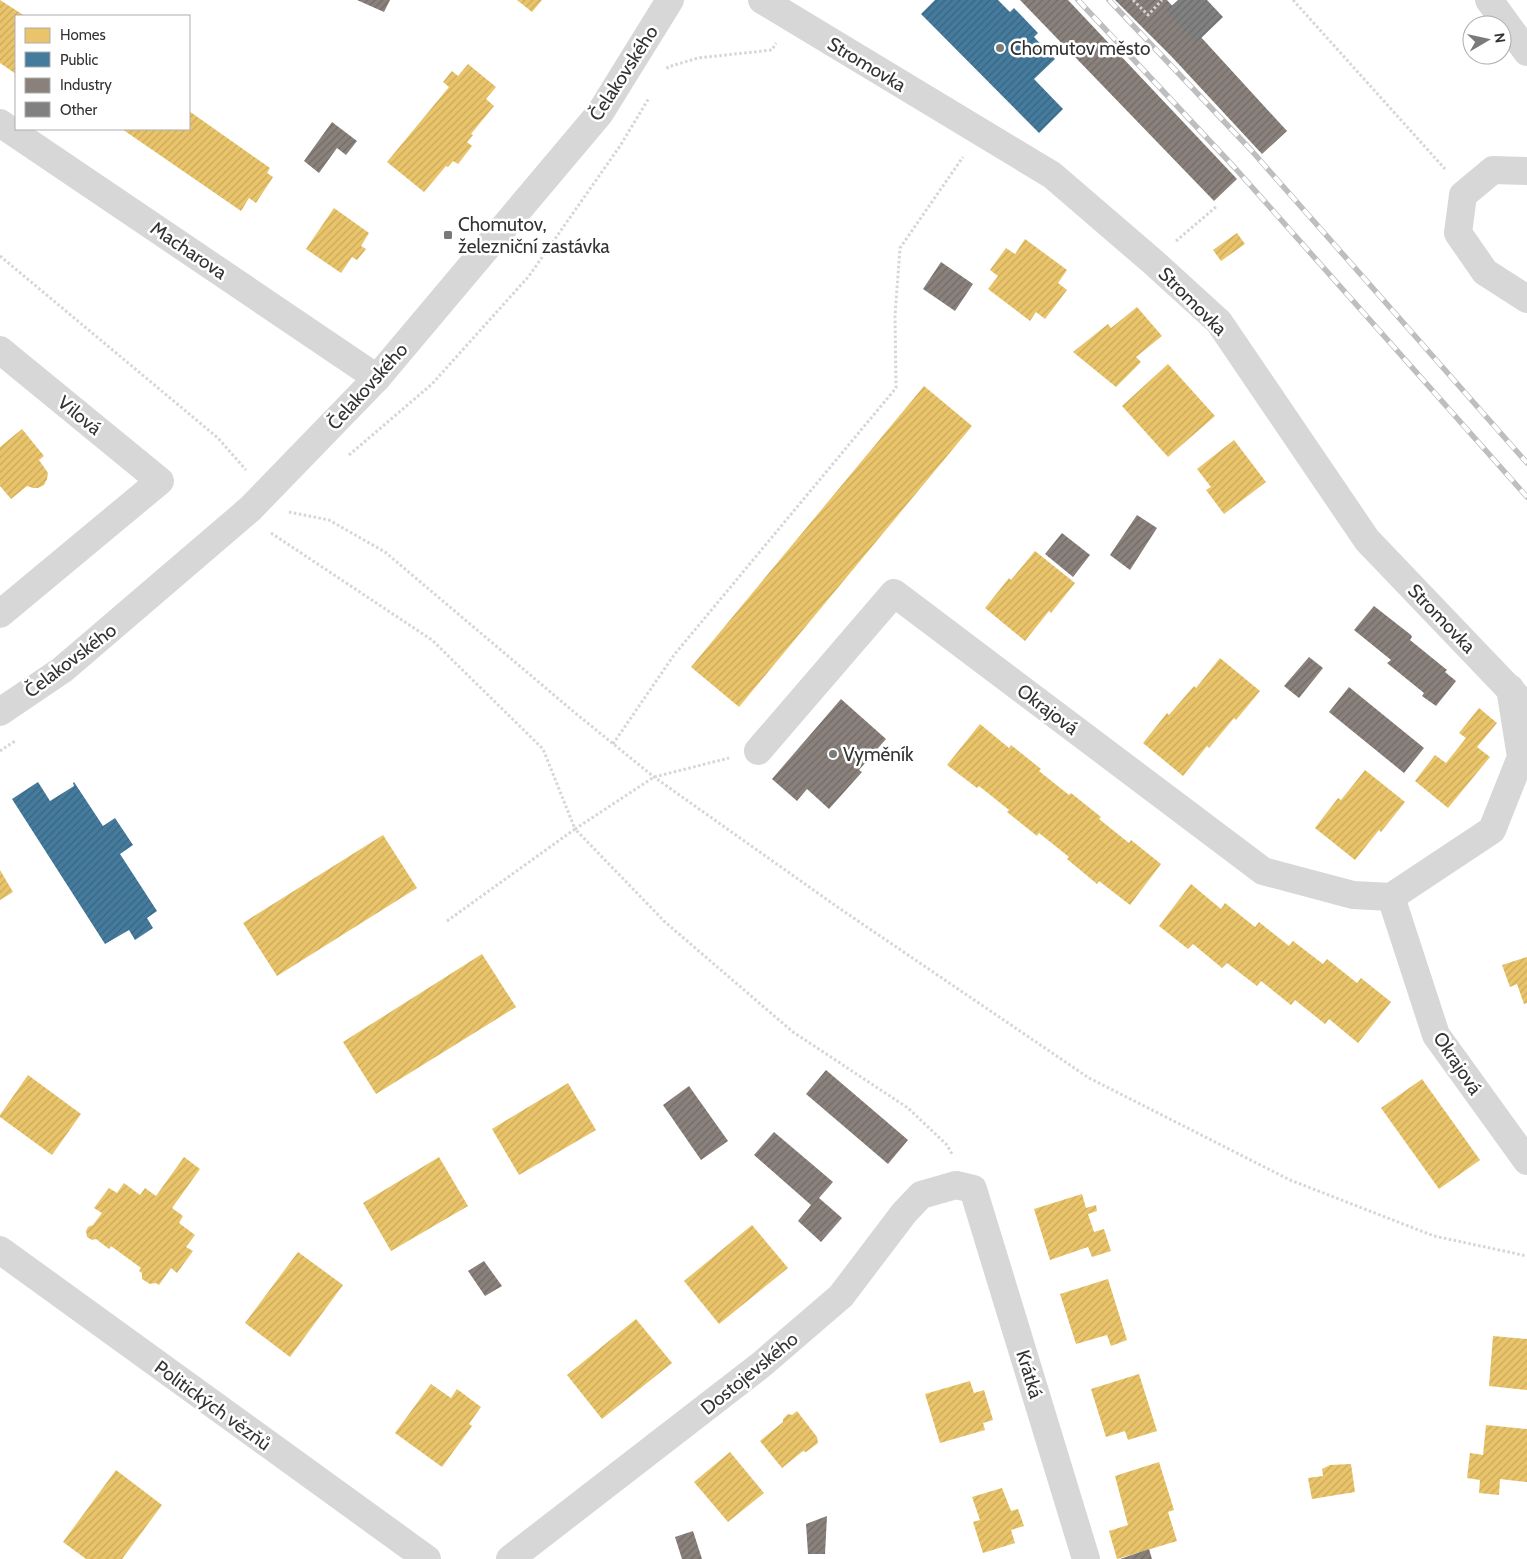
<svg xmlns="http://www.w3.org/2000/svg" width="1527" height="1559" font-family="Cabin,sans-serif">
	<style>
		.homes { fill: url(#homes-hatch) }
		.public { fill: url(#public-hatch) }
		.industry { fill: url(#industry-hatch) }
		.building { fill: url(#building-hatch) }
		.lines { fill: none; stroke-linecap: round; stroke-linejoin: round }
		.path { stroke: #d6d6d6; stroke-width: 3; stroke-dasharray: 2.5 2.5; stroke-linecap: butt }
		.minor { stroke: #d7d7d7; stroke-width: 28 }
		.rail-casing { stroke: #bebebe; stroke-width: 5.5 }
		.rail { stroke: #fff; stroke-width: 4; stroke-dasharray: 11; stroke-linecap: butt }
		.poi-dot { fill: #7a7a7a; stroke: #fff; stroke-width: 2 }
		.labels { text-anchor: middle; stroke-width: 5; stroke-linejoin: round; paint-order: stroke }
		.poi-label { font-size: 19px; fill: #333; stroke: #fff; text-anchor: start }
		.street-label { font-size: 19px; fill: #333; stroke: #fff }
	</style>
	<defs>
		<pattern id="homes-hatch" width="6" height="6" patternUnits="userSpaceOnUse" patternTransform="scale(1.25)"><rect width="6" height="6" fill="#e9c46a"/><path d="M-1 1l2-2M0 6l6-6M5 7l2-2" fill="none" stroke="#c8a95c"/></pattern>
		<pattern id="public-hatch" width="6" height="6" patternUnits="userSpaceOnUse" patternTransform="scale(1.25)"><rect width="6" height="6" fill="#457b9d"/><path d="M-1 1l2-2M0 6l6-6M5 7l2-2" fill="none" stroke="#3a6581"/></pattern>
		<pattern id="industry-hatch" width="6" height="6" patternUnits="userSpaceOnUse" patternTransform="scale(1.25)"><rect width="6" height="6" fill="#8a817c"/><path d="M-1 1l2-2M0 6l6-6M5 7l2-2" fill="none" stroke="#716a66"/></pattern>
		<pattern id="building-hatch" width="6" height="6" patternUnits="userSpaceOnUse" patternTransform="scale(1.25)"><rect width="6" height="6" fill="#818181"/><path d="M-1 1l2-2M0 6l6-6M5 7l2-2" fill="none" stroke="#6a6a6a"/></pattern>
	</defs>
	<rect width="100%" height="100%" fill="#fff"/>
	<g class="homes">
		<path d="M0,0L25,16H16V74L0,63Z"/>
		<path d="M517,0H542L532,12Z"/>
		<path d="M468,64L496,87L486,99L494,106L471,134L473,135L467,142L472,146L458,164L453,161L448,167L446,166L424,192L387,162L449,87L443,82L452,71L458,76Z"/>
		<path d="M189,111L270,168L267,173L273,177L256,203L249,198L241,211L122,129H189Z"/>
		<path d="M334,208L369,233L361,246L366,249L357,260L352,257L341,273L306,249Z"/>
		<path d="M1237,233L1245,244L1221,261L1213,250Z"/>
		<path d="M1025,239L1067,270L1058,283L1067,290L1045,319L1036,312L1030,321L988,289L998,276L990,270L1006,248L1015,254Z"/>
		<path d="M1137,307L1162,336L1136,357L1141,362L1116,387L1073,352L1108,324L1111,328Z"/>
		<path d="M1168,364L1215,416L1168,457L1122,406Z"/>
		<path d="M924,386L972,426L739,707L691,667Z"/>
		<path d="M22,429L44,456L39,460L48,473L47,479L44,485L38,488H33L27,486L11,499L0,486V447Z"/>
		<path d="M1234,440L1266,482L1224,514L1206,490L1211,487L1197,469Z"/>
		<path d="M1035,551L1075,583L1051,613L1049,611L1025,641L985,608L1009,578L1011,580Z"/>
		<path d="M1220,658L1260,691L1236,720L1234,718L1209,748L1207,746L1183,776L1143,743L1167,713L1169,715L1194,686L1196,688Z"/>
		<path d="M1479,708L1497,723L1477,747L1490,757L1448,808L1415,781L1435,755L1446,763L1466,738L1459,733Z"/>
		<path d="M980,724L1009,748L1011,745L1041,769L1039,771L1069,795L1071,793L1101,817L1099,819L1129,843L1131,840L1161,864L1130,905L1099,881L1097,884L1067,859L1069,857L1039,833L1037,836L1007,812L1009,810L979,786L977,788L947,765Z"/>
		<path d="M1365,770L1405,802L1381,832L1379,830L1355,860L1315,828L1338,798L1341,800Z"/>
		<path d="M383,835L417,888L277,976L243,923Z"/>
		<path d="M0,870L13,892L0,900Z"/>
		<path d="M1191,884L1221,909L1225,903L1255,927L1259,922L1289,946L1293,941L1323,964L1327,959L1357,983L1361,978L1391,1002L1358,1043L1329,1019L1325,1024L1295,1000L1291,1005L1261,981L1257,986L1227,963L1222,968L1193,944L1188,949L1159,926Z"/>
		<path d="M482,954L516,1007L376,1094L343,1042Z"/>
		<path d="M1527,957V1003L1524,1004L1517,984L1510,987L1502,965Z"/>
		<path d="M28,1075L81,1114L52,1155L0,1117V1115Z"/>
		<path d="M1422,1079L1480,1160L1439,1189L1381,1108Z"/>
		<path d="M568,1083L596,1130L519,1175L492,1129Z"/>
		<path d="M184,1157L200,1169L172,1208L183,1216L179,1223L195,1235L186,1247L193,1251L177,1273L171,1268L159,1285L156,1283L150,1284L142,1279V1273L139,1271L141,1268L111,1246L109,1249L96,1239L92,1240L87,1237L86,1231L88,1227L93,1225L102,1213L94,1208L109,1188L117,1193L124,1183L140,1195L145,1188L156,1196Z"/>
		<path d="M439,1157L468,1206L391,1251L363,1203Z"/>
		<path d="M1082,1194L1086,1208L1096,1205L1097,1211L1088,1214L1094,1232L1104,1229L1111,1251L1092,1257L1088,1247L1050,1260L1034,1209Z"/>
		<path d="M752,1225L788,1268L719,1324L684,1281Z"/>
		<path d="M298,1252L343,1285L290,1357L245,1323Z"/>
		<path d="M1108,1279L1127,1340L1111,1346L1107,1335L1076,1344L1060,1294Z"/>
		<path d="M636,1319L672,1363L602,1419L567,1375Z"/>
		<path d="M1493,1336L1527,1339V1390L1489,1386Z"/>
		<path d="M1139,1374L1157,1431L1128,1440L1125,1431L1106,1437L1091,1389Z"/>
		<path d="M970,1381L974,1393L984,1390L993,1420L983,1423L985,1430L940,1443L925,1394Z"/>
		<path d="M431,1384L451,1398L457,1389L481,1407L469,1424L472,1426L442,1467L395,1433Z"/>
		<path d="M797,1411L817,1437L818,1443L806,1452L803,1451L782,1468L760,1441L783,1422V1419L788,1414L792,1415Z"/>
		<path d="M1486,1425L1527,1429V1482L1500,1479L1499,1495L1479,1493L1480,1480L1467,1478L1470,1453L1483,1455Z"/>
		<path d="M730,1452L764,1493L728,1522L694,1482Z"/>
		<path d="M1159,1462L1174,1510L1168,1512L1177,1541L1117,1559L1109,1531L1128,1525L1115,1476Z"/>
		<path d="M1351,1464L1355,1492L1312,1499L1308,1478L1323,1476L1322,1469L1330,1465Z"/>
		<path d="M116,1470L162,1505L122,1559H86L63,1542Z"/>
		<path d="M1002,1488L1011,1511L1018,1509L1024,1526L1011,1530L1015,1543L983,1553L973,1522L980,1520L972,1497Z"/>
	</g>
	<g class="public">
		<path d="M935,0H998L1010,12L1014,8L1038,33L1034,37L1055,59L1034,79L1063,109L1039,133L921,14Z"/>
		<path d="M38,782L50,801L74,786L73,783L74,782L103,826L115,818L133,845L120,854L157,911L147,918L153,928L135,940L129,930L105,944L12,799Z"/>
	</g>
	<g class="industry">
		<path d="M357,0H390L384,12Z"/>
		<path d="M1020,0H1068L1237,179L1214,201Z"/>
		<path d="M1115,0H1167L1287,131L1262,154L1172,57Z"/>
		<path d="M332,122L357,141L346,155L337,148L319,173L304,161Z"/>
		<path d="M941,262L973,284L955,311L923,289Z"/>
		<path d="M1137,515L1157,528L1130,570L1110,555Z"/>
		<path d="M1062,533L1090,555L1073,577L1045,554Z"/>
		<path d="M1374,606L1411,635L1412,637L1410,640L1447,670L1445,672L1456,681L1436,706L1422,696L1424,693L1387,663L1391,660L1354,630Z"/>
		<path d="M1309,657L1323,668L1299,698L1284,686Z"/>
		<path d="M1349,687L1424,748L1404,773L1329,712Z"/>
		<path d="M841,699L886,739L859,770L862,772L829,809L807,789L797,801L772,779Z"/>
		<path d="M826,1070L908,1140L888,1164L806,1094Z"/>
		<path d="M689,1086L728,1141L701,1160L663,1105Z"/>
		<path d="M774,1132L833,1182L819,1198L842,1218L821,1242L798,1221L811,1205L754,1155Z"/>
		<path d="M484,1261L502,1286L485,1296L468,1271Z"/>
		<path d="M827,1516L825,1554H808L806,1524Z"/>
		<path d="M693,1531L702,1559H682L675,1537Z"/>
		<path d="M1149,1549L1152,1559H1120Z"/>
	</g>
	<path class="building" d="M1178,0H1207L1223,17L1196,43L1166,11Z"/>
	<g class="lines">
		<g class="path">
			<path d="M1133,0L1148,15L1162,0"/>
			<path d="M1293,0L1445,169"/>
			<path d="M667,69L668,67L698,58L772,50L776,43"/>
			<path d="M1176,241L1217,206"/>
			<path d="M0,256L218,438L246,470"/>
			<path d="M349,455L432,384L529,276L620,146L649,98"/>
			<path d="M289,512L329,520L385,552L574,712L654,777L836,906L1089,1078L1290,1180L1434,1236L1527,1256"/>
			<path d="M271,533L432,640L543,749L575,829L654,777L729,758"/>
			<path d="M613,744L674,655L896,388L895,316L900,248L963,157"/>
			<path d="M0,751L15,741"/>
			<path d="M447,921L575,829L665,922L793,1032L908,1108L947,1145L952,1154"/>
		</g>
		<g class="minor">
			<path d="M762,0L1052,175L1152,261L1219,322L1367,540L1521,701"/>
			<path d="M1489,0L1527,52"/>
			<path d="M0,123L377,378"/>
			<path d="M1527,171L1493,170L1463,195L1458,233L1485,272L1527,299"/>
			<path d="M0,350L160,481L0,614"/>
			<path d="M0,712L62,670L250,509L377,378L600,113L670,0"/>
			<path d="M758,751L894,593L1263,871L1353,895L1391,897L1492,830L1521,757L1510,688"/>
			<path d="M1391,897L1436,1035L1527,1161"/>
			<path d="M0,1250L427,1559"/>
			<path d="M510,1559L762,1364L841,1296L904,1213L921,1195L956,1185L973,1189L1086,1559"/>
		</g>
		<defs>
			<g id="rail">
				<path d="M1078,0L1235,168L1527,497"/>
				<path d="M1109,0L1251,150L1527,463"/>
			</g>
		</defs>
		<use href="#rail" class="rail-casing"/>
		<use href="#rail" class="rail"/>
	</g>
	<g class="poi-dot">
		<circle cx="1000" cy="48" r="5"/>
		<rect x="443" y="230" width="10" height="10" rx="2.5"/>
		<circle cx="833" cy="754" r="5"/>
	</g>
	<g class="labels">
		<g class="poi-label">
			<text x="1010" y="55">Chomutov město</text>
			<text x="458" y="231">Chomutov,<tspan x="458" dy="22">železniční zastávka</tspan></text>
			<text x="843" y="761">Vyměník</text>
		</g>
		<g class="street-label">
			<text transform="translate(867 64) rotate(31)" y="7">Stromovka</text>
			<text transform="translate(623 73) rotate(-57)" y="7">Čelakovského</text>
			<text transform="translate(189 250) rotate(34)" y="7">Macharova</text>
			<text transform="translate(1193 301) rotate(45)" y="7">Stromovka</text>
			<text transform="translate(367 386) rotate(-48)" y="7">Čelakovského</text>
			<text transform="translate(80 415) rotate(39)" y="7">Vilová</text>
			<text transform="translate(1442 618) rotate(46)" y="7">Stromovka</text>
			<text transform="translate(70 660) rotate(-37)" y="7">Čelakovského</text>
			<text transform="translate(1048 709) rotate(37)" y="7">Okrajová</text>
			<text transform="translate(1458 1063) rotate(56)" y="7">Okrajová</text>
			<text transform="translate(749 1373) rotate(-39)" y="7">Dostojevského</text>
			<text transform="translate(1030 1374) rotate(73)" y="7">Krátká</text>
			<text transform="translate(213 1405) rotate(36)" y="7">Politických vězňů</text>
		</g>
	</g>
	<rect x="15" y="15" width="175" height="115" fill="#ffffff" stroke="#adadad"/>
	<rect x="25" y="28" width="25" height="15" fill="#e9c46a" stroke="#adadad"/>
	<text x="60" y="40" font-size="15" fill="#333333">Homes</text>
	<rect x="25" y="52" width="25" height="15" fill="#457b9d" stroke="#adadad"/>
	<text x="60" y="65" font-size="15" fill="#333333">Public</text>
	<rect x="25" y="78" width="25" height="15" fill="#8a817c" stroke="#adadad"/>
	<text x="60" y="90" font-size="15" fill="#333333">Industry</text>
	<rect x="25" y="102" width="25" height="15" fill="#818181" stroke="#adadad"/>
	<text x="60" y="115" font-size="15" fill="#333333">Other</text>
	<g transform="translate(1487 40) rotate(81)"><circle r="24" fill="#ffffff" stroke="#adadad"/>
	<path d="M0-4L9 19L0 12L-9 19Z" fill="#7a7a7a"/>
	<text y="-8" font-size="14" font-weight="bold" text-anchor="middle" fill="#333333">N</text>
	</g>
</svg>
